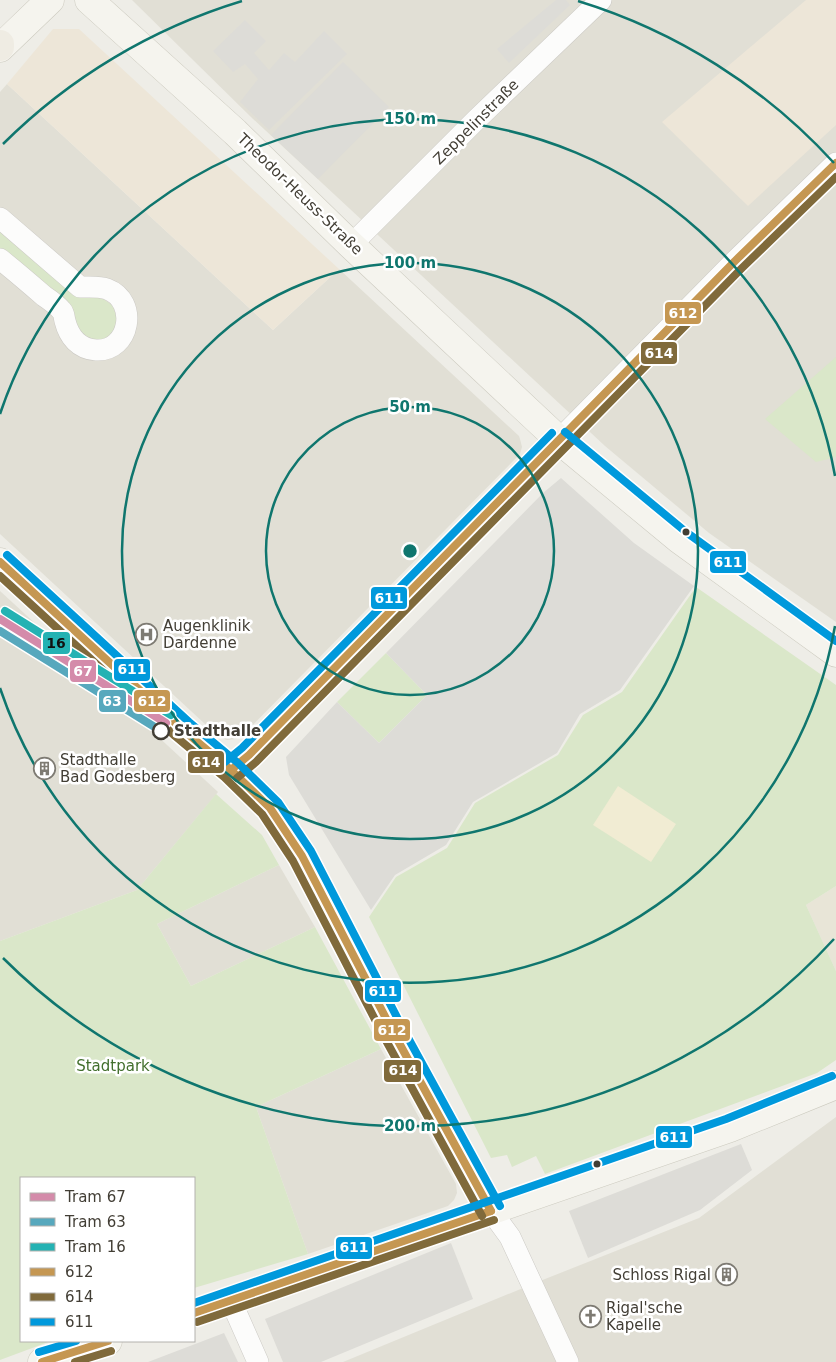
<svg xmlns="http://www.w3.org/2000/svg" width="836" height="1362" font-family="'DejaVu Sans',sans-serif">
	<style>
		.residential { fill: #e1dfd5 }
		.commercial { fill: #ede6d8 }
		.education { fill: #e8e5d7 }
		.green { fill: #dae7c9 }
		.sand { fill: #f1ecd3 }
		.parking { fill: #dddcd7 }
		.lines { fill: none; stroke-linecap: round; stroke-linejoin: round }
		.street-casing { stroke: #cccac5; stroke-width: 22 }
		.secondary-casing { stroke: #cccabf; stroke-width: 29 }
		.primary-casing { stroke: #cfc9b6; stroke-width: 29 }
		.street { stroke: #fcfcfb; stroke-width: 21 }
		.secondary { stroke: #f5f4ee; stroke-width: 28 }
		.primary { stroke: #efece3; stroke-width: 28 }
		.bus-1-casing { stroke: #fff; stroke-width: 11 }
		.bus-2-casing { stroke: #fff; stroke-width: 11 }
		.bus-3-casing { stroke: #fff; stroke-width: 11 }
		.bus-1 { stroke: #c59752; stroke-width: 8 }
		.bus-2 { stroke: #806a3b; stroke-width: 8 }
		.bus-3 { stroke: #0099dc; stroke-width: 8 }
		.tram-1-casing { stroke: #fff; stroke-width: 11 }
		.tram-2-casing { stroke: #fff; stroke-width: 11 }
		.tram-3-casing { stroke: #fff; stroke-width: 11 }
		.tram-1 { stroke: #d48baa; stroke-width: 8 }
		.tram-2 { stroke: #57a8bd; stroke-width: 8 }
		.tram-3 { stroke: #24b2b3; stroke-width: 8 }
		.ring { fill: none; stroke: #0f766e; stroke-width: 2.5 }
		.bus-dot { fill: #423e35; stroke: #fff; stroke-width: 2 }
		.stop-dot { fill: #fff; stroke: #423e35; stroke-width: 2.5 }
		.labels { text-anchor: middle; stroke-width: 5; stroke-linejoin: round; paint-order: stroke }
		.street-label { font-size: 15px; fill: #423e35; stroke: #fff }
		.poi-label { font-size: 15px; fill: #423e35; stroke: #fff; text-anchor: start }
		.stop-label { font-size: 15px; font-weight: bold; fill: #423e35; stroke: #fff; text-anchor: start }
		.park-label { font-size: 15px; fill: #426f2d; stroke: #fff }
		.centre { fill: #0f766e; stroke: #fff; stroke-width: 2.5 }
		.ring-label { font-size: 15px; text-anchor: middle; font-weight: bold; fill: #0f766e; stroke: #fff; stroke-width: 5; stroke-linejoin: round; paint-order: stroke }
		.line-badge { stroke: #fff; stroke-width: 2 }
		.badge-label { font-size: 14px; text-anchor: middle; font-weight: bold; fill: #fff }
		.pale-badge-label { font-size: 14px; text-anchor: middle; font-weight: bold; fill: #111 }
	</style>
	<rect width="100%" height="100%" fill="#eeede7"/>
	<g class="residential">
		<path d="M132,0H836V622L709,533L605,446L252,118Z"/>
		<path d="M7,84L273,330L339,269L519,436L520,439L522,447L520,454L243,735L236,739L227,740L219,737L0,534V92Z"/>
		<path d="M0,591L218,792L137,890L0,941Z"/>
		<path d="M279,865L315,927L191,986L157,924Z"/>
		<path d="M381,1049L456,1184L457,1193L454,1200L448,1206L308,1254L256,1107Z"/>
		<path d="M836,1117V1362H343L540,1281L699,1218Z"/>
	</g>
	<g class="commercial">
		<path d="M806,0H836V125L748,206L662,122Z"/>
		<path d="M53,29H79L339,269L273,330L7,84Z"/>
	</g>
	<path class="education" d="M836,886V971L806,905Z"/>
	<g class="green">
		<path d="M0,230L112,305C117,314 120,328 110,336C107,338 102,340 98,341L82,335L68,305L0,248Z"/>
		<path d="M836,357V457L816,462L765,419Z"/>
		<path d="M696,587L836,685V886L806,905L836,971V1060L817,1073L545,1174L536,1156L512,1167L507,1155L491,1158L369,917L396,877L447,848L475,803L558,755L583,715L622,692Z"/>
		<path d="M386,653L427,695L379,743L337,702Z"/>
		<path d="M216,794L262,835L279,865L157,924L191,986L315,927L381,1049L256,1107L308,1254L194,1288V1178H21V1341H51L0,1360V941L137,890Z"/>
	</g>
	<path class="sand" d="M618,786L676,824L651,862L593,825Z"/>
	<g class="parking">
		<path d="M556,0H566L570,5L509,63L497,49Z"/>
		<path d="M245,20L266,41L254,53L269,70L284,53L295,62L324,31L347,54L269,130L240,102L258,79L245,64L233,72L213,51Z"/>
		<path d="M343,62L389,107L318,179L271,135Z"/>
		<path d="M561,478L634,543L694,586L620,690L580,714L557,753L473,802L446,845L395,875L371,910L289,775L286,757L337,702L379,743L427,695L386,653L543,493Z"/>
		<path d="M741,1144L752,1170L700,1210L588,1258L569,1211Z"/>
		<path d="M451,1243L473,1299L321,1362H283L265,1319Z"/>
		<path d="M224,1333L238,1362H148Z"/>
	</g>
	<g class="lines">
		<defs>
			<g id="street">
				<path d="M0,218L80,287C89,287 99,286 107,289C139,301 130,352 96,350C79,349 69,337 65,321C64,317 64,313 62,311C57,305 50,300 44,296C29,283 15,271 0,259"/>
				<path d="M351,245L476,120L601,0"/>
				<path d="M231,770L249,755L735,261L836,163"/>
				<path d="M491,1211L510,1237L568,1362"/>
				<path d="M231,1301L258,1362"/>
			</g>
			<g id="secondary">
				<path d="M89,0L235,132L351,245L559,440L680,540L836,653"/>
				<path d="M0,48L50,0"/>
				<path d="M0,562L65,622L128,678L182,729L231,770L270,808L302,856L392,1030L473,1180L491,1211"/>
				<path d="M194,1313L730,1128L836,1085"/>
				<path d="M42,1362L108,1341"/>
			</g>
			<path id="primary" d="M0,44V47"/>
		</defs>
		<use href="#street" class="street-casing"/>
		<use href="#secondary" class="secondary-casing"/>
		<use href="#primary" class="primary-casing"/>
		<use href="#street" class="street"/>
		<use href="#secondary" class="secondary"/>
		<use href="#primary" class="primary"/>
		<defs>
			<g id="bus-1">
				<path d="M0,562L182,729L231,770L270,808L302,856L392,1030L491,1211"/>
				<path d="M231,770L249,755L735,261L836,163"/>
				<path d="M194,1313L491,1211"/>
				<path d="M42,1362L108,1341"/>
			</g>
			<g id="bus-2">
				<path d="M0,576L175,736L224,777L262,814L293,861L383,1035L482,1216"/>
				<path d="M237,778L256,762L742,268L836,177"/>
				<path d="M197,1322L494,1220"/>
				<path d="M75,1362L111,1351"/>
			</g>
			<g id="bus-3">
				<path d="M565,432L686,532L836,641"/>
				<path d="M7,555L189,722L238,763L278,802L311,851L401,1025L500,1206"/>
				<path d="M225,762L242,748L552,433"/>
				<path d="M194,1303L726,1119L832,1076"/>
				<path d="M39,1352L76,1341"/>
			</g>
		</defs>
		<use href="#bus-1" class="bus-1-casing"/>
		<use href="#bus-2" class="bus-2-casing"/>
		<use href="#bus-3" class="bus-3-casing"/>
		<use href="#bus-1" class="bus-1"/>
		<use href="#bus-2" class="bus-2"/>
		<use href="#bus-3" class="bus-3"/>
		<defs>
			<path id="tram-1" d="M0,619L166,723"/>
			<path id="tram-2" d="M0,631L161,731"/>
			<path id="tram-3" d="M5,611L171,715"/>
		</defs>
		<use href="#tram-1" class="tram-1-casing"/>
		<use href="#tram-2" class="tram-2-casing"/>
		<use href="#tram-3" class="tram-3-casing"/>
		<use href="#tram-1" class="tram-1"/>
		<use href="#tram-2" class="tram-2"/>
		<use href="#tram-3" class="tram-3"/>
	</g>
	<g class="ring">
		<circle cx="410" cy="551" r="144"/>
		<circle cx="410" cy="551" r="288"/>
		<path d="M835 626A432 432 0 0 1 0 688M0 414A432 432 0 0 1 835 476"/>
		<path d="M834 939A575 575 0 0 1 3 958M3 144A575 575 0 0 1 242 1M578 1A575 575 0 0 1 834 163"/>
	</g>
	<defs>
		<symbol id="hospital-ring" viewBox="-11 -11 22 22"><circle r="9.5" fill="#fff" stroke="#7e7b73" stroke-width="1.5"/><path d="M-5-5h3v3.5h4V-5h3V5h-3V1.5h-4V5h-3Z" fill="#7e7b73"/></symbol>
		<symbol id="building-ring" viewBox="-11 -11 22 22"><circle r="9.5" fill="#fff" stroke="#7e7b73" stroke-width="1.5"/><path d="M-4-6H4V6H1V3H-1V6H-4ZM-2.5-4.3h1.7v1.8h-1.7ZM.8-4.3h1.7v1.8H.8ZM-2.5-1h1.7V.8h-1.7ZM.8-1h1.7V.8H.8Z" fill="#7e7b73"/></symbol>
		<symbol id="church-ring" viewBox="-11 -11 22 22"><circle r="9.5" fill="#fff" stroke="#7e7b73" stroke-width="1.5"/><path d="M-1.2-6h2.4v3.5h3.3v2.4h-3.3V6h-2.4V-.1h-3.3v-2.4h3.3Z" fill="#7e7b73"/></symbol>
	</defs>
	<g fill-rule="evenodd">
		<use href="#hospital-ring" x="134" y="622" width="25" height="25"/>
		<use href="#building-ring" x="32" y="756" width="25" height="25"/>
		<use href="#building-ring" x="714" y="1262" width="25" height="25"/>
		<use href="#church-ring" x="578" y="1304" width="25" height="25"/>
	</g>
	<g class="bus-dot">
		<circle cx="686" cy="532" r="4.5"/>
		<circle cx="597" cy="1164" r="4.5"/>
	</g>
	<circle class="stop-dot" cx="161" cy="731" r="8"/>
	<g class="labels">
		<g class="street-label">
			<text transform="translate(476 122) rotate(-45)" y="5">Zeppelinstraße</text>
			<text transform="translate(300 194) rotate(44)" y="5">Theodor-Heuss-Straße</text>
		</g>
		<g class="poi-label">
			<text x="163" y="631">Augenklinik<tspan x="163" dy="17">Dardenne</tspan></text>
			<text x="60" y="765">Stadthalle<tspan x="60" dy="17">Bad Godesberg</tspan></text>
			<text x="711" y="1280" text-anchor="end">Schloss Rigal</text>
			<text x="606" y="1313">Rigal'sche<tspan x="606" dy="17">Kapelle</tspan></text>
		</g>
		<g class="stop-label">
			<text x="174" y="736">Stadthalle</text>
		</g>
		<g class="park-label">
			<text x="113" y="1071">Stadtpark</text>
		</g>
	</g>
	<circle cx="410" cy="551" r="8" class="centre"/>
	<g class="ring-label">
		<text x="410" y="124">150 m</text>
		<text x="410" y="268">100 m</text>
		<text x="410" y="412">50 m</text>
		<text x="410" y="1131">200 m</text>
	</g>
	<g class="line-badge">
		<rect x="664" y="301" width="38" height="24" rx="5" fill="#c59752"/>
		<rect x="640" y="341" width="38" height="24" rx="5" fill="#806a3b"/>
		<rect x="709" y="550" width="38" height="24" rx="5" fill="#0099dc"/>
		<rect x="370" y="586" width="38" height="24" rx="5" fill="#0099dc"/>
		<rect x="42" y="631" width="29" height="24" rx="5" fill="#24b2b3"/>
		<rect x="113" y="658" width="38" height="24" rx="5" fill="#0099dc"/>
		<rect x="69" y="659" width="28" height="24" rx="5" fill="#d48baa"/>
		<rect x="98" y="689" width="29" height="24" rx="5" fill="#57a8bd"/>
		<rect x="133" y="689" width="38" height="24" rx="5" fill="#c59752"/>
		<rect x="187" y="750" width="38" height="24" rx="5" fill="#806a3b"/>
		<rect x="364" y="979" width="38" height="24" rx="5" fill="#0099dc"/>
		<rect x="373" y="1018" width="38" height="24" rx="5" fill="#c59752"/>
		<rect x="383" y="1059" width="39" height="24" rx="5" fill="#806a3b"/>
		<rect x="655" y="1125" width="38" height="24" rx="5" fill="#0099dc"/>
		<rect x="335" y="1236" width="38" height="24" rx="5" fill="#0099dc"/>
	</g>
	<g class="badge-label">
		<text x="683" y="318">612</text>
		<text x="659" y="358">614</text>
		<text x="728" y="567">611</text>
		<text x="389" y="603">611</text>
		<text x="132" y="674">611</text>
		<text x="83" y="676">67</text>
		<text x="112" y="706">63</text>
		<text x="152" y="706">612</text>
		<text x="206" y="767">614</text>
		<text x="383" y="996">611</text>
		<text x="392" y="1035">612</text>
		<text x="403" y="1075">614</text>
		<text x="674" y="1142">611</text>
		<text x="354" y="1252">611</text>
	</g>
	<g class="pale-badge-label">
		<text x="56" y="648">16</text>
	</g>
	<rect x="20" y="1177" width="175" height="165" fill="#ffffff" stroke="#b3b2ae"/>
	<rect x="30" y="1193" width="25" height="8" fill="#d48baa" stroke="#b3b2ae"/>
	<text x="65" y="1202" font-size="15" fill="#423e35">Tram 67</text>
	<rect x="30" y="1218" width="25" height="8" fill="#57a8bd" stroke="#b3b2ae"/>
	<text x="65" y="1227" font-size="15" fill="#423e35">Tram 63</text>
	<rect x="30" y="1243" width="25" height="8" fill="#24b2b3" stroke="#b3b2ae"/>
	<text x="65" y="1252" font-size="15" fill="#423e35">Tram 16</text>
	<rect x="30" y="1268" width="25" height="8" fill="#c59752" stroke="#b3b2ae"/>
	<text x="65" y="1277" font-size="15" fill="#423e35">612</text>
	<rect x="30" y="1293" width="25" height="8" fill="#806a3b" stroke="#b3b2ae"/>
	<text x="65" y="1302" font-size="15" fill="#423e35">614</text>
	<rect x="30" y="1318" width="25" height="8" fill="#0099dc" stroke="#b3b2ae"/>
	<text x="65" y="1327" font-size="15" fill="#423e35">611</text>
</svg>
